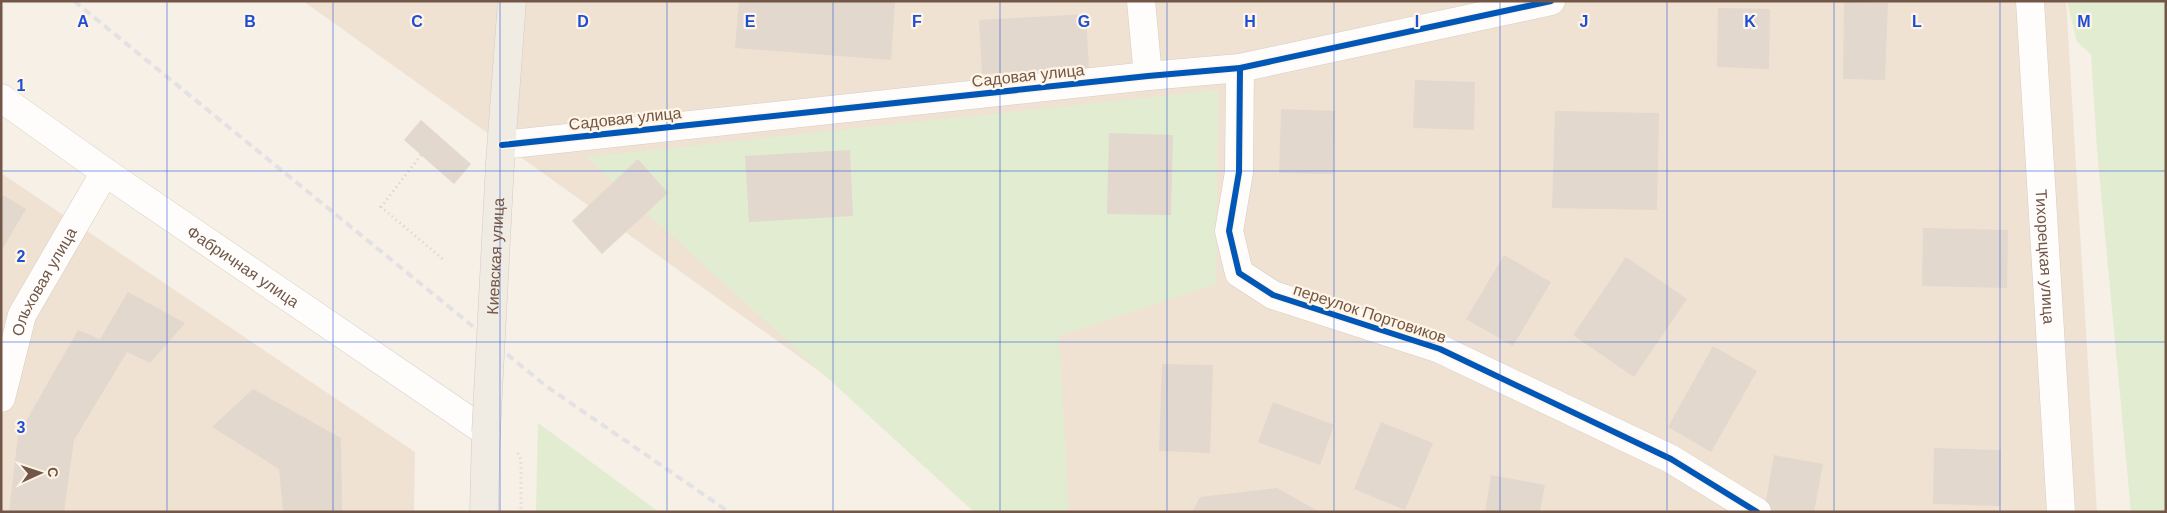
<svg xmlns="http://www.w3.org/2000/svg" width="2167" height="513" font-family="Helvetica,sans-serif">
	<style>
		.residential { fill: #efe2d3 }
		.green { fill: #e2ecd1 }
		.building { fill: #e2d8ce }
		.lines { fill: none; stroke-linecap: round; stroke-linejoin: round }
		.street-casing { stroke: #d7cdc4; stroke-width: 29 }
		.primary-casing { stroke: #d5cbc4; stroke-width: 29 }
		.path { stroke: #d9d0cc; stroke-width: 3; stroke-dasharray: 1 4; stroke-linecap: butt }
		.street { stroke: #fefdfb; stroke-width: 28 }
		.primary { stroke: #f1ece3; stroke-width: 28 }
		.rail { stroke: #e3e1e3; stroke-width: 4; stroke-dasharray: 8 5; stroke-linecap: butt }
		.primary-bridge-casing { stroke: #d5cbc4; stroke-width: 29; stroke-linecap: butt }
		.primary-bridge { stroke: #f1ece3; stroke-width: 28 }
		.cycleway-casing { stroke: #fff5e6; stroke-width: 9 }
		.cycleway { stroke: #0057b8; stroke-width: 6 }
		.grid { fill: none; stroke: #1d4ed8; stroke-width: 1; stroke-opacity: 0.55 }
		.labels { text-anchor: middle; stroke-width: 4.5; stroke-linejoin: round; paint-order: stroke }
		.street-label { font-size: 16px; fill: #725648; stroke: #fff5e6 }
		.grid-label { font-size: 16px; text-anchor: middle; font-weight: bold; fill: #1d4ed8; stroke: #fff5e6; stroke-width: 4.5; stroke-linejoin: round; paint-order: stroke }
	</style>
	<rect width="100%" height="100%" fill="#f6f0e6"/>
	<g class="residential">
		<path d="M303,1H2066L2097,512H1016Z"/>
		<path d="M1,173L415,452L414,512H1Z"/>
	</g>
	<g class="green">
		<path d="M2067,1H2166V512H2131L2097,149L2091,54L2077,42Z"/>
		<path d="M1218,90L1216,284L1059,336L1069,512H974L586,157Z"/>
		<path d="M538,423L659,512H536Z"/>
	</g>
	<g class="building">
		<path d="M739,1H895L891,60L735,48Z"/>
		<path d="M1844,2L1888,3L1885,80L1843,79Z"/>
		<path d="M1718,8L1770,9L1769,69L1717,67Z"/>
		<path d="M1086,14L1089,68L982,74L979,20Z"/>
		<path d="M1415,80L1475,82L1474,130L1413,128Z"/>
		<path d="M1281,109L1335,111L1333,174L1279,173Z"/>
		<path d="M1555,111L1659,113L1657,210L1552,208Z"/>
		<path d="M421,120L471,164L454,184L404,140Z"/>
		<path d="M1109,133L1173,135L1171,215L1107,214Z"/>
		<path d="M850,150L853,216L749,222L745,156Z"/>
		<path d="M638,159L668,193L602,254L572,221Z"/>
		<path d="M1,194L26,209L1,251Z"/>
		<path d="M1923,228L2008,230L2007,288L1922,286Z"/>
		<path d="M1504,255L1551,282L1513,346L1466,319Z"/>
		<path d="M1626,257L1687,299L1634,377L1573,335Z"/>
		<path d="M128,292L185,323L150,363L127,352L74,440L64,512H9L18,435L78,330L100,339Z"/>
		<path d="M1713,346L1757,371L1711,452L1668,427Z"/>
		<path d="M1162,364L1213,365L1210,453L1159,451Z"/>
		<path d="M253,389L341,438L342,512H283L279,469L212,427Z"/>
		<path d="M1273,402L1334,425L1320,465L1258,442Z"/>
		<path d="M1381,422L1433,443L1405,510L1354,489Z"/>
		<path d="M1934,448L2001,450L2000,506L1933,504Z"/>
		<path d="M1774,455L1823,464L1814,512H1764Z"/>
		<path d="M1491,475L1545,485L1540,512H1485Z"/>
		<path d="M1277,488L1320,512H1192L1200,497Z"/>
	</g>
	<g class="lines">
		<defs>
			<g id="street">
				<path d="M1141,1L1148,76"/>
				<path id="s1" d="M2030,1L2061,512"/>
				<path d="M1240,68L1239,172L1229,231L1239,273L1273,295L1440,349L1671,459L1757,512"/>
				<path id="s2" d="M1,98L105,172L486,432"/>
				<path d="M502,145L1148,76L1240,68L1551,1"/>
				<path id="s3" d="M1,398L22,315L105,172"/>
			</g>
			<g id="primary">
				<path d="M500,163L512,1"/>
				<path d="M484,512L486,432"/>
			</g>
		</defs>
		<use href="#street" class="street-casing"/>
		<use href="#primary" class="primary-casing"/>
		<g class="path">
			<path d="M421,155L381,207L445,261"/>
			<path d="M518,453L521,460V512"/>
		</g>
		<use href="#street" class="street"/>
		<use href="#primary" class="primary"/>
		<path class="rail" d="M74,1L546,386L729,512"/>
		<defs>
			<g id="primary-bridge">
				<path id="s4" d="M486,432L500,163"/>
			</g>
		</defs>
		<use href="#primary-bridge" class="primary-bridge-casing"/>
		<use href="#primary-bridge" class="primary-bridge"/>
		<defs>
			<g id="cycleway">
				<path d="M1240,68L1239,172L1229,231L1239,273L1273,295L1440,349L1671,459L1757,512"/>
				<path d="M502,145L1148,76L1240,68L1551,1"/>
			</g>
		</defs>
		<use href="#cycleway" class="cycleway-casing"/>
		<use href="#cycleway" class="cycleway"/>
	</g>
	<path class="grid" d="M167,1V512M333,1V512M500,1V512M667,1V512M833,1V512M1000,1V512M1167,1V512M1334,1V512M1500,1V512M1667,1V512M1834,1V512M2000,1V512M1,171H2166M1,342H2166"/>
	<g class="labels">
		<g class="street-label">
			<text transform="translate(1028 75) rotate(-6)" y="6">Садовая улица</text>
			<text transform="translate(625 118) rotate(-6)" y="6">Садовая улица</text>
			<text dy="6" stroke="none"><textPath href="#s4" startOffset="176">Киевская улица</textPath></text>
			<text dy="6" stroke="none"><textPath href="#s1" startOffset="256">Тихорецкая улица</textPath></text>
			<text dy="6" stroke="none"><textPath href="#s2" startOffset="295">Фабричная улица</textPath></text>
			<text dy="6" stroke="none"><textPath href="#s3" startOffset="125">Ольховая улица</textPath></text>
			<text transform="translate(1370 313) rotate(18)" y="6">переулок Портовиков</text>
		</g>
	</g>
	<g class="grid-label">
		<text x="83" y="27">A</text>
		<text x="250" y="27">B</text>
		<text x="417" y="27">C</text>
		<text x="583" y="27">D</text>
		<text x="750" y="27">E</text>
		<text x="917" y="27">F</text>
		<text x="1084" y="27">G</text>
		<text x="1250" y="27">H</text>
		<text x="1417" y="27">I</text>
		<text x="1584" y="27">J</text>
		<text x="1750" y="27">K</text>
		<text x="1917" y="27">L</text>
		<text x="2084" y="27">M</text>
		<text x="21" y="91">1</text>
		<text x="21" y="262">2</text>
		<text x="21" y="433">3</text>
	</g>
	<rect width="2167" height="513" fill="none" stroke="#725648" stroke-width="5"/>
	<g transform="translate(40 473) rotate(87)" stroke="#fff5e6" stroke-width="4" paint-order="stroke">
	<path d="M0-4L9 19L0 12L-9 19Z" fill="#725648"/>
	<text y="-8" font-size="14" font-weight="bold" text-anchor="middle" fill="#725648">С</text>
	</g>
</svg>
